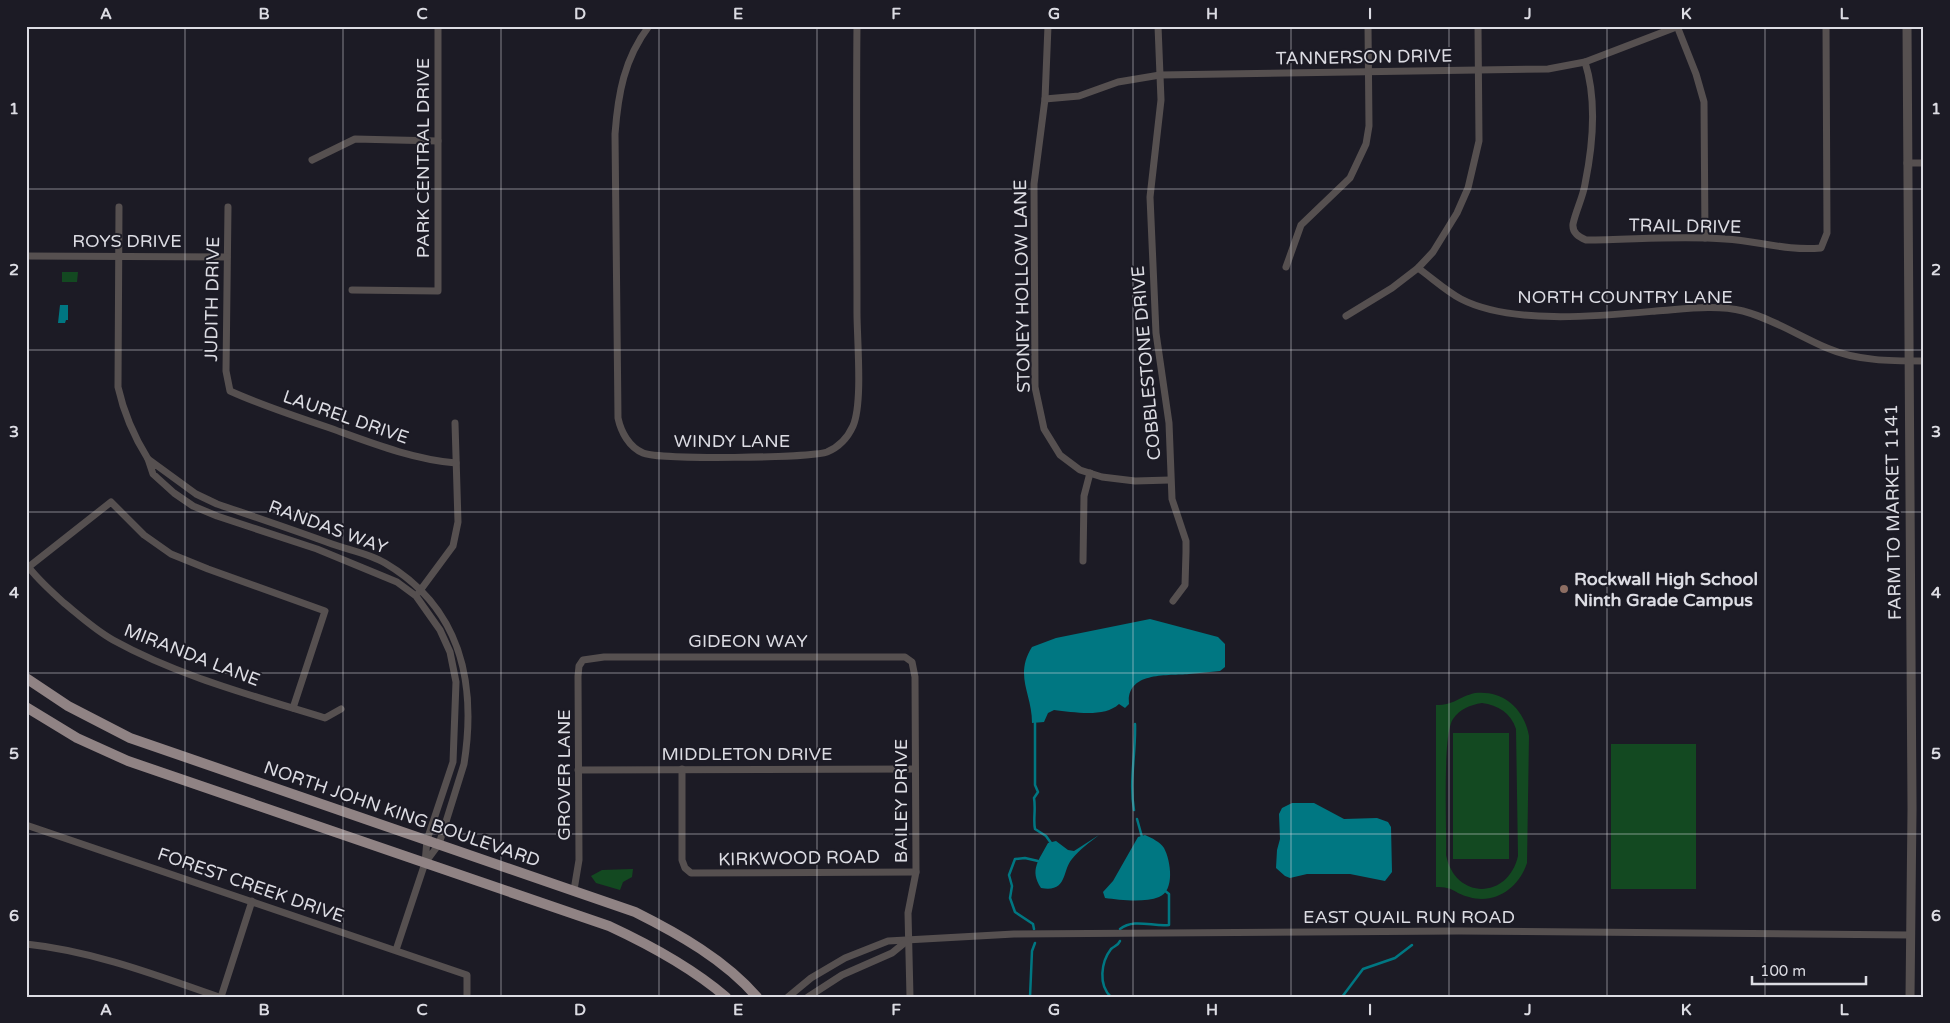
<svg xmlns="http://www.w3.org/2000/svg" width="1950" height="1023" font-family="'Varela Round',sans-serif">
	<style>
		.green { fill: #134921; fill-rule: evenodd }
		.water { fill: #007782 }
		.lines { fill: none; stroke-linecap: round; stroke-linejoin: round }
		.stream { stroke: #007782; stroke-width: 2.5 }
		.minor { stroke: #565050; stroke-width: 7 }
		.tertiary { stroke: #565050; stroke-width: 9 }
		.primary { stroke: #908384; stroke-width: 10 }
		.grid { fill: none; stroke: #dcdce3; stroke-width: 1; stroke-opacity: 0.55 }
		.education-dot { fill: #8d6e63; stroke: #1c1b25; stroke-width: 2 }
		.labels { text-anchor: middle; stroke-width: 4; stroke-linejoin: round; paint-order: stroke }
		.street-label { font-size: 18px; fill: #dcdce3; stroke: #1c1b25 }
		.poi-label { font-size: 18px; font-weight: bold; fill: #dcdce3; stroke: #1c1b25; text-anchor: start }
		.neatline { fill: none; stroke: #dcdce3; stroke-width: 2 }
		.grid-label { font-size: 16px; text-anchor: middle; font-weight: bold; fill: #dcdce3 }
	</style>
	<rect width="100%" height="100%" fill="#1c1b25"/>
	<g class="green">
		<path d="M62,272H78L77,282H62Z"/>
		<path d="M1475,693C1503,690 1524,708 1529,736L1527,863C1519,888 1495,905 1469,897C1453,893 1455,887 1436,887V705C1455,705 1458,697 1475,693ZM1482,703C1498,705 1511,713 1516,729L1518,856C1508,900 1455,900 1446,855C1447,830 1442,735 1453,719C1460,709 1470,705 1482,703Z"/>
		<rect x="1453" y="733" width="56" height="126"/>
		<rect x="1611" y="744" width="85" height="145"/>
		<path d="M633,869L632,877L623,882L620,890L596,883L591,876L602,870Z"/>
	</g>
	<g class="water">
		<path d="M60,305H68V320H66L65,323H58Z"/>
		<path d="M1150,619L1218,637L1225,644V667L1220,671C1210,672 1200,673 1189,674C1168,676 1126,671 1129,704L1125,708L1119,704C1104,718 1074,712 1054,710L1048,713L1044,722L1032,723C1032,693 1014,676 1032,647L1056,638Z"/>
		<path d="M1292,803H1314L1344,819L1377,818L1388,822L1391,827L1392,872L1385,881L1350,874H1307L1290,878L1285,876L1276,868L1277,850L1280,839L1279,814L1282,808Z"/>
		<path d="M1099,835C1090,842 1079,850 1072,859C1062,870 1068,893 1041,888C1029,870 1039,860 1048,843L1056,841L1068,850L1074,851Z"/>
		<path d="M1145,835C1152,838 1160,842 1164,848C1171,861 1175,891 1159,897C1144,903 1120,900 1105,898L1103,892L1113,881L1138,837Z"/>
	</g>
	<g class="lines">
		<g class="stream">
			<path d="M1035,723V785L1038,792L1034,798C1036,809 1033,820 1035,829L1046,836L1051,843"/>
			<path d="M1134,810C1129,781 1136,753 1135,724"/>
			<path d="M1137,819L1142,837"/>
			<path d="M1034,929L1033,924L1015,912L1010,898L1012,886L1009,875L1015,859L1025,858L1038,861"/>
			<path d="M1120,929C1134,918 1153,927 1169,925V894L1164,890"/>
			<path d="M1030,997L1032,951L1035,943"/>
			<path d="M1111,997C1098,985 1101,962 1111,949C1114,946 1118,946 1120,941"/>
			<path d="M1342,997L1363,969L1395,958L1412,945"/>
		</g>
		<g class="minor">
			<path d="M649,26C624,59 618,94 615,134L618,418C621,432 629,447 643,453C658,460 811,458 827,452C839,447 848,437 853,426C863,403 857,340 857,313C857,217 856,122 857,26"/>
			<path d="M1048,26L1045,99L1034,184L1035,387L1044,429L1060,455L1080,470L1102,477L1135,481L1170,480"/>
			<path d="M1158,26L1161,100L1150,197L1156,333L1169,423L1172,499L1186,541V552L1185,585L1173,601"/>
			<path d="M1677,26L1696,74L1704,102L1705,238"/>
			<path d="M1585,62C1597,100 1593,145 1585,184C1583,197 1576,210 1573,224C1572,233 1579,237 1586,240C1632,240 1679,235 1725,239C1759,241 1786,251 1821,248L1827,233L1826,26"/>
			<path d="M1045,99L1079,96L1118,82L1160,75L1548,69L1585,62L1679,26"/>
			<path d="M312,160L355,139L438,141"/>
			<path d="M1907,163H1924"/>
			<path d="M119,207L118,387C124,414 133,435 148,459"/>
			<path d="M228,207L226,371L230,391C261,405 294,416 327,427C369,442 411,459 456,463"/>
			<path d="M26,256L227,257"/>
			<path d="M1286,267L1301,225L1350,178L1366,144L1369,126L1368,26"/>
			<path d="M1418,268C1432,278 1446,291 1461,299C1511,325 1601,316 1656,311C1684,309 1716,304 1743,311C1773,319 1799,336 1827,348C1857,361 1891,361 1924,361"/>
			<path d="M352,290L438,291V26"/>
			<path d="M1346,316L1392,288L1418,268L1433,252L1457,213L1468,188L1479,141L1478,26"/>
			<path d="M1083,561L1084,496L1090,473"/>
			<path d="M27,565C37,579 51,591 64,603C80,616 95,630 113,640C178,676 254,696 325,718L341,709"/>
			<path d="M26,569L111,502L144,535L171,554L208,569L325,611L293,708"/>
			<path d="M419,592L453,546L458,522L455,423"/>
			<path d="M682,769V860L685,868L691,873L916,872"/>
			<path d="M578,770L915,769"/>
			<path d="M26,825L467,975V997"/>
			<path d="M574,890L579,860L578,676L579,666L583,660L604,657H905L912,662L915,677L916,872L908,913L910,997"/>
			<path d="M26,944C93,951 156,975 219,997"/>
			<path d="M396,950L425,863L427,840L453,762L456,682L450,652L440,630L416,596L397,582L317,549L217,516L193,506L174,493L153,474L148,459L196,494L217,504C255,517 294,530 332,544C349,550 370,554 385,563C460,607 477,682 464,764L439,844L425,863"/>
			<path d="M221,997L252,901"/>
			<path d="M788,997L811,978L845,958L888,941L1014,934L1459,931L1910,935"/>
			<path d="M808,997L842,975L892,953L908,940"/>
		</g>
		<path class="tertiary" d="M1907,26L1912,809L1910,997"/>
		<g class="primary">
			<path d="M26,678L68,706L130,738L635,912C679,934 725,960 757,997"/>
			<path d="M26,707L77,738L128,761L609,926C650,945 691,967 726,997"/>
		</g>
	</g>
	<path class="grid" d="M185,26V997M343,26V997M501,26V997M659,26V997M817,26V997M975,26V997M1133,26V997M1291,26V997M1449,26V997M1607,26V997M1765,26V997M26,189H1924M26,350H1924M26,512H1924M26,673H1924M26,834H1924"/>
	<circle class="education-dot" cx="1564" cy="589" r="5"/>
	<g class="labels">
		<g class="street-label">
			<text transform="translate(1364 57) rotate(-1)" y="6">TANNERSON DRIVE</text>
			<text transform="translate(423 158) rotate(-90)" y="6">PARK CENTRAL DRIVE</text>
			<text transform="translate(1685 226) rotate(1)" y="6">TRAIL DRIVE</text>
			<text x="127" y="247">ROYS DRIVE</text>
			<text transform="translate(1022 286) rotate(-91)" y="6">STONEY HOLLOW LANE</text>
			<text x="1625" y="303">NORTH COUNTRY LANE</text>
			<text transform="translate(212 299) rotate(-89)" y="6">JUDITH DRIVE</text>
			<text transform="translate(1146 363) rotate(-95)" y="6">COBBLESTONE DRIVE</text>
			<text transform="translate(346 417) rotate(19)" y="6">LAUREL DRIVE</text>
			<text x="732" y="447">WINDY LANE</text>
			<text transform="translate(1893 512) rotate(-91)" y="6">FARM TO MARKET 1141</text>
			<text transform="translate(328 527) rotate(20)" y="6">RANDAS WAY</text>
			<text x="748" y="647">GIDEON WAY</text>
			<text transform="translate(192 655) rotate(21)" y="6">MIRANDA LANE</text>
			<text x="747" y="760">MIDDLETON DRIVE</text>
			<text transform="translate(564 775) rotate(-90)" y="6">GROVER LANE</text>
			<text transform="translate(901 801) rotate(-90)" y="6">BAILEY DRIVE</text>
			<text transform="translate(402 814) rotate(19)" y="6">NORTH JOHN KING BOULEVARD</text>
			<text transform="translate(799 858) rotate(-1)" y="6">KIRKWOOD ROAD</text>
			<text transform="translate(251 885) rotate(19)" y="6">FOREST CREEK DRIVE</text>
			<text x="1409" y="923">EAST QUAIL RUN ROAD</text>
		</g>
		<g class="poi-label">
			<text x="1574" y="585">Rockwall High School<tspan x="1574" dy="21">Ninth Grade Campus</tspan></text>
		</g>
	</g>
	<rect width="1950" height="1023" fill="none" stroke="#1c1b25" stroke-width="55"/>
	<path d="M1752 976v8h114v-8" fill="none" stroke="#dcdce3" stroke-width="2.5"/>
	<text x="1760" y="976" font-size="15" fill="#dcdce3" stroke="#1c1b25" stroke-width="4" paint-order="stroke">100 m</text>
	<rect x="28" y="28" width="1894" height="968" class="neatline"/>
	<g class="grid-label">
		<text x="106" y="19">A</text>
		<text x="264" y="19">B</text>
		<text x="422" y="19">C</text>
		<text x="580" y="19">D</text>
		<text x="738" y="19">E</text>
		<text x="896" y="19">F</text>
		<text x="1054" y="19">G</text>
		<text x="1212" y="19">H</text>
		<text x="1370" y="19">I</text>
		<text x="1528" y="19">J</text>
		<text x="1686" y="19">K</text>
		<text x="1844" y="19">L</text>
		<text x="14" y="114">1</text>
		<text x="1936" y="114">1</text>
		<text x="14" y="275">2</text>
		<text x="1936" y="275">2</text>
		<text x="14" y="437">3</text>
		<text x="1936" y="437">3</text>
		<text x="14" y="598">4</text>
		<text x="1936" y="598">4</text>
		<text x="14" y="759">5</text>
		<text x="1936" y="759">5</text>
		<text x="14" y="921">6</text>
		<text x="1936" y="921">6</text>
		<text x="106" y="1015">A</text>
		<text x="264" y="1015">B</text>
		<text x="422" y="1015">C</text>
		<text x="580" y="1015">D</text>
		<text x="738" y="1015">E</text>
		<text x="896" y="1015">F</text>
		<text x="1054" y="1015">G</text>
		<text x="1212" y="1015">H</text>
		<text x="1370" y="1015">I</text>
		<text x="1528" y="1015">J</text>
		<text x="1686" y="1015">K</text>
		<text x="1844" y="1015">L</text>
	</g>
</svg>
